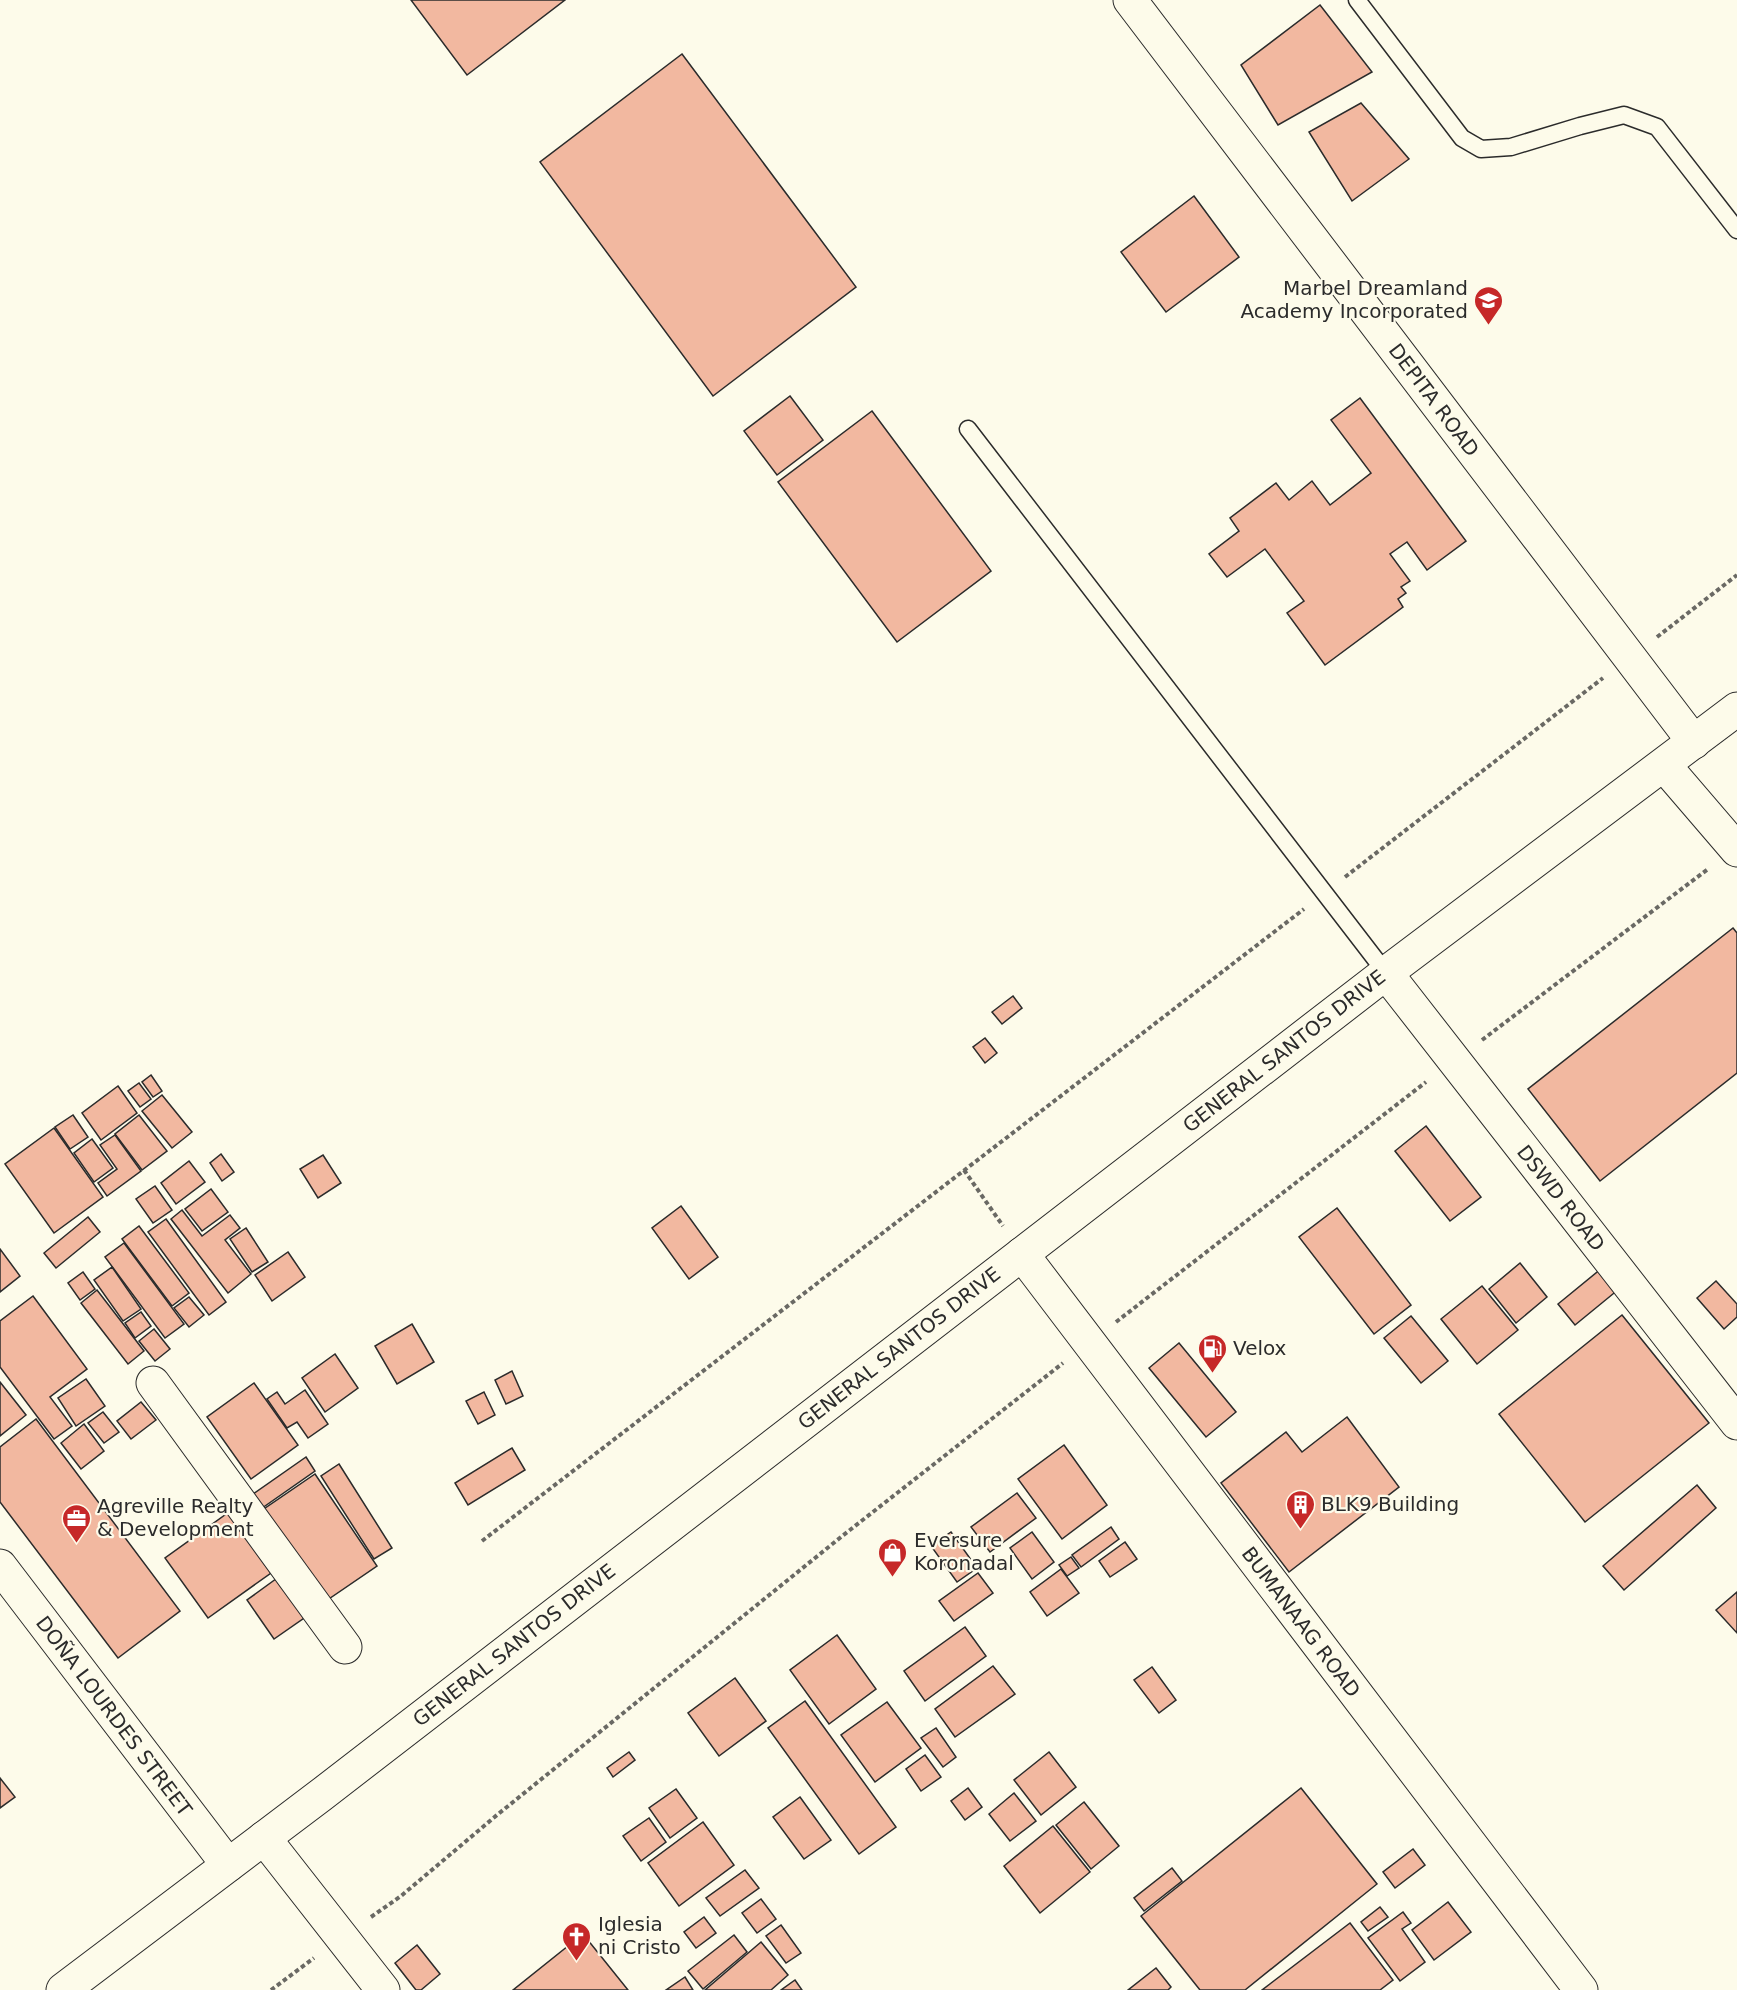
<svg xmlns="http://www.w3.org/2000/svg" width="1737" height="1990" font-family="'DejaVu Sans',sans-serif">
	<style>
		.building { fill: #f2b8a0; stroke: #2b2b2b; stroke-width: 1.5 }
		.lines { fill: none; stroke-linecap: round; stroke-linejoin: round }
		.lane-casing { stroke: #2b2b2b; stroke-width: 19 }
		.street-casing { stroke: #2b2b2b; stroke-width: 35 }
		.secondary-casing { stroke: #2b2b2b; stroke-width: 35 }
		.highway-casing { stroke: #2b2b2b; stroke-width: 35 }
		.path { stroke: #6a6964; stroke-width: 4; stroke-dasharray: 4.5 3; stroke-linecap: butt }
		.lane { stroke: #fdfbea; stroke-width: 16 }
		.street { stroke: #fdfbea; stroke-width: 33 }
		.secondary { stroke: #fdfbea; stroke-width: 33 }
		.highway { stroke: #fdfbea; stroke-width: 33 }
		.labels { text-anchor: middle; stroke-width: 4.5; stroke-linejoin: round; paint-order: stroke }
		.poi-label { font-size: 20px; fill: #2b2b2b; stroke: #fdfbea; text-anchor: start }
		.street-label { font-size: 20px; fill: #2b2b2b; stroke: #fdfbea }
	</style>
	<rect width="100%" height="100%" fill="#fdfbea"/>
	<g class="building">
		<path d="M411,0H565L467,75Z"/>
		<path d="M1320,5L1372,72L1278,125L1241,65Z"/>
		<path d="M682,54L856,287L713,396L540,162Z"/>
		<path d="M1361,103L1409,159L1352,201L1309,132Z"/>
		<path d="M1194,196L1239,257L1166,312L1121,252Z"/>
		<path d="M790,396L823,440L777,475L744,431Z"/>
		<path d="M1360,398L1466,541L1427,570L1407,542L1390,554L1410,581L1401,587L1406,593L1398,599L1403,607L1325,665L1287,613L1304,601L1265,549L1227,577L1209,554L1239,531L1230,518L1276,483L1289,500L1312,481L1330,505L1371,473L1331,420Z"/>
		<path d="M872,411L991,571L897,642L778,482Z"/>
		<path d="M1733,928L1737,933V1073L1600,1181L1528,1089Z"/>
		<path d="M1013,996L1022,1008L1002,1024L992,1012Z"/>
		<path d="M985,1038L997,1053L985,1063L973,1047Z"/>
		<path d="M151,1075L162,1091L153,1097L142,1082Z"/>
		<path d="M139,1083L151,1099L140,1107L128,1091Z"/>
		<path d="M118,1086L137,1113L101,1140L82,1113Z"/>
		<path d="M162,1095L192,1132L172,1148L142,1111Z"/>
		<path d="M73,1115L88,1137L70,1149L55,1127Z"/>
		<path d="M139,1115L167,1151L142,1170L115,1134Z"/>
		<path d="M1426,1126L1481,1197L1450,1221L1395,1151Z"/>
		<path d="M54,1128L103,1197L54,1233L5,1164Z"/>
		<path d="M115,1135L141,1171L107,1196L98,1183L117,1169L100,1145Z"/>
		<path d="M92,1139L113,1168L94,1182L74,1153Z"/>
		<path d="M221,1154L234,1172L222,1181L210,1163Z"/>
		<path d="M323,1155L341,1183L318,1198L300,1169Z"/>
		<path d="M189,1161L205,1182L176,1204L161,1183Z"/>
		<path d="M155,1186L172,1210L153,1223L136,1199Z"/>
		<path d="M211,1189L228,1212L202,1231L185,1209Z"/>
		<path d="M681,1206L718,1257L689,1279L652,1228Z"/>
		<path d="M1337,1208L1411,1305L1374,1334L1299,1237Z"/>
		<path d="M182,1210L202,1236L230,1215L240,1228L225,1240L251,1274L228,1293L171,1219Z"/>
		<path d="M88,1217L100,1232L56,1268L44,1253Z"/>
		<path d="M166,1219L226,1302L209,1315L148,1232Z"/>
		<path d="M139,1226L189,1293L172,1306L122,1239Z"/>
		<path d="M246,1228L268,1262L252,1272L230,1239Z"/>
		<path d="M124,1243L184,1324L165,1338L105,1257Z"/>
		<path d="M0,1249L20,1276L0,1292Z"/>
		<path d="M288,1252L305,1277L272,1301L255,1275Z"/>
		<path d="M1520,1263L1547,1297L1516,1323L1489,1289Z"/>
		<path d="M112,1267L141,1309L123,1321L94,1280Z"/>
		<path d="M1602,1268L1619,1289L1575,1325L1558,1304Z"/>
		<path d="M83,1272L95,1289L80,1300L68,1283Z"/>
		<path d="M1716,1281L1737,1304V1317L1724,1329L1697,1298Z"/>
		<path d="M1482,1286L1518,1330L1477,1364L1441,1319Z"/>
		<path d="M97,1290L144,1351L128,1364L81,1303Z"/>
		<path d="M33,1296L87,1369L50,1397L72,1426L54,1439L0,1367V1321Z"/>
		<path d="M189,1297L204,1315L189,1327L174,1308Z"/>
		<path d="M141,1312L151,1326L135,1338L125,1323Z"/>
		<path d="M1622,1315L1709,1423L1585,1522L1499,1414Z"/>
		<path d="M1411,1316L1448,1361L1421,1383L1384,1338Z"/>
		<path d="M412,1324L434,1362L397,1384L375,1346Z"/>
		<path d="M154,1329L170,1349L155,1361L139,1341Z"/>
		<path d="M1179,1343L1236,1412L1206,1437L1149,1368Z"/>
		<path d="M335,1354L358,1388L325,1412L302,1378Z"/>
		<path d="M512,1371L523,1396L506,1404L495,1380Z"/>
		<path d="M86,1379L105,1406L76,1426L58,1398Z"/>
		<path d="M0,1382L26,1415L0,1436Z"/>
		<path d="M254,1383L298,1445L251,1479L207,1417Z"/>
		<path d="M305,1390L328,1424L308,1438L297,1422L287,1428L267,1399L277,1392L285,1404Z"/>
		<path d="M484,1392L495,1415L478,1424L466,1401Z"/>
		<path d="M141,1402L156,1420L131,1439L117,1421Z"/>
		<path d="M103,1412L119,1432L104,1443L88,1423Z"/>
		<path d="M1347,1417L1399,1487L1289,1572L1221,1483L1286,1432L1302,1452Z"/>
		<path d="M36,1419L180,1611L118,1658L0,1502V1447Z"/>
		<path d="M84,1424L104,1451L81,1469L61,1443Z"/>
		<path d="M1064,1445L1107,1505L1062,1539L1018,1479Z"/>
		<path d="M512,1448L525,1470L468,1505L455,1483Z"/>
		<path d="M306,1457L315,1471L255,1513L246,1499Z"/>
		<path d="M339,1464L392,1548L374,1559L321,1476Z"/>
		<path d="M315,1474L377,1566L320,1605L258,1513Z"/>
		<path d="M1697,1485L1716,1508L1624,1590L1603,1566Z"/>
		<path d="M1017,1493L1036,1518L990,1552L971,1527Z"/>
		<path d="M229,1512L271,1573L208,1618L165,1558Z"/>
		<path d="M1111,1527L1119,1539L1081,1567L1072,1555Z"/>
		<path d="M951,1532L977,1568L957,1582L931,1546Z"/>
		<path d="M1032,1532L1054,1562L1032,1579L1010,1548Z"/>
		<path d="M1125,1542L1137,1559L1110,1577L1099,1561Z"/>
		<path d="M1071,1557L1079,1568L1067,1576L1059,1565Z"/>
		<path d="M1061,1569L1079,1593L1047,1616L1030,1592Z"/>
		<path d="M978,1573L993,1593L954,1621L939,1601Z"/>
		<path d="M280,1576L307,1616L274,1639L247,1600Z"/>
		<path d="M1737,1592V1633L1716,1610Z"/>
		<path d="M965,1627L986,1656L925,1701L904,1671Z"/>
		<path d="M837,1635L876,1689L829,1724L790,1670Z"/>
		<path d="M993,1666L1015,1694L955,1737L935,1709Z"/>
		<path d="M1152,1667L1176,1700L1159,1713L1134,1680Z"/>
		<path d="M735,1678L766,1721L719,1756L688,1713Z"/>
		<path d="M805,1701L896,1827L859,1854L768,1728Z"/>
		<path d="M887,1702L921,1748L875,1782L841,1735Z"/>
		<path d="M936,1728L956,1757L943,1767L921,1738Z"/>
		<path d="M629,1752L635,1760L613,1777L607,1768Z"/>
		<path d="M1049,1752L1076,1787L1041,1815L1014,1780Z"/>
		<path d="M925,1755L941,1777L921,1791L906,1769Z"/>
		<path d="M0,1778L15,1797L0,1808Z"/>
		<path d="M968,1788L982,1807L965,1820L951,1801Z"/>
		<path d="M1301,1788L1377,1884L1245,1990H1200L1141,1916Z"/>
		<path d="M676,1789L697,1818L670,1838L649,1808Z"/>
		<path d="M1014,1793L1036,1821L1010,1841L989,1814Z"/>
		<path d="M800,1797L831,1840L804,1859L773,1817Z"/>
		<path d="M1084,1802L1119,1846L1091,1869L1056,1825Z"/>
		<path d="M649,1818L666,1842L641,1861L623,1836Z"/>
		<path d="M703,1822L734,1865L679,1906L648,1863Z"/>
		<path d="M1053,1826L1090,1872L1040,1913L1004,1866Z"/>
		<path d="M1413,1849L1425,1865L1395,1888L1383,1872Z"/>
		<path d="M1172,1868L1182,1881L1144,1911L1134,1898Z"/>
		<path d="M745,1870L759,1888L720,1916L706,1898Z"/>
		<path d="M761,1899L776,1919L757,1933L742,1913Z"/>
		<path d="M1448,1902L1471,1932L1434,1960L1412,1930Z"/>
		<path d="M1380,1907L1388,1917L1368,1931L1361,1922Z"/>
		<path d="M1403,1912L1411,1923L1402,1929L1425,1962L1400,1981L1368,1938Z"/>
		<path d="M704,1917L716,1933L696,1948L684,1932Z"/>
		<path d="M1350,1923L1393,1980L1380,1990H1262Z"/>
		<path d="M781,1925L801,1953L786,1963L766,1936Z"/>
		<path d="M583,1934L628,1990H513Z"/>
		<path d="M734,1935L747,1952L703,1989L688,1971Z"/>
		<path d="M761,1942L788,1975L771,1990H705Z"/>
		<path d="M417,1945L440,1974L421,1990H416L395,1963Z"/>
		<path d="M1156,1968L1171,1987L1168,1990H1128Z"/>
		<path d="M685,1977L693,1990H666Z"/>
		<path d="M795,1980L802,1990H781Z"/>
	</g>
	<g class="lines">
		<defs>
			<g id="lane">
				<path d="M1357,0L1462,138L1481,149L1511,147L1580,126L1624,115L1657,127L1737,230"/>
				<path d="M968,429L1386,973"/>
			</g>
			<g id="street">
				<path d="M1386,973L1737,1423"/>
				<path d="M1022,1254L1581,1990"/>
				<path d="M153,1383L345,1647"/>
				<path d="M0,1566L228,1865"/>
				<path d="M264,1838L383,1990"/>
			</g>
			<g id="secondary">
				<path d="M1130,0L1694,742"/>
				<path d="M1664,765L1737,850"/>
			</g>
			<path id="highway" d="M63,1990L321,1795L1386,973L1737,709"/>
		</defs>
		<use href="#lane" class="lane-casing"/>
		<use href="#street" class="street-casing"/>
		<use href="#secondary" class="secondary-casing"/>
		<use href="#highway" class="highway-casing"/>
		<g class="path">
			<path d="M1657,637L1737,575"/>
			<path d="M1345,877L1603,678"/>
			<path d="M1482,1040L1708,869"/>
			<path d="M964,1170L1003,1226"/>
			<path d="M1116,1322L1426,1082"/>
			<path d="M482,1541L1304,909"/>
			<path d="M371,1917L401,1896L497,1815L841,1537L1063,1363"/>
			<path d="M271,1990L314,1958"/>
		</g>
		<use href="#lane" class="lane"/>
		<use href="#street" class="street"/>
		<use href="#secondary" class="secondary"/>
		<use href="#highway" class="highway"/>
	</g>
	<defs>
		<symbol id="school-pin" viewBox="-11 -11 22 30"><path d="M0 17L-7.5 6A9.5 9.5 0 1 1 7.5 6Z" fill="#c62828" stroke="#fdfbea"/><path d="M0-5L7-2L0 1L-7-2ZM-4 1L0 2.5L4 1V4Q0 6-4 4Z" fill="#fff"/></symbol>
		<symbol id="fuel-pin" viewBox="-11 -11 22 30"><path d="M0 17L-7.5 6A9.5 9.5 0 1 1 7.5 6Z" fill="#c62828" stroke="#fdfbea"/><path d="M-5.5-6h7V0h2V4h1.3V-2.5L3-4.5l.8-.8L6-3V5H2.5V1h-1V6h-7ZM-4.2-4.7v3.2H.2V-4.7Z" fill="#fff"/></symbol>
		<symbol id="building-pin" viewBox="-11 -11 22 30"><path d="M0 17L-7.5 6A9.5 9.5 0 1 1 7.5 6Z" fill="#c62828" stroke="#fdfbea"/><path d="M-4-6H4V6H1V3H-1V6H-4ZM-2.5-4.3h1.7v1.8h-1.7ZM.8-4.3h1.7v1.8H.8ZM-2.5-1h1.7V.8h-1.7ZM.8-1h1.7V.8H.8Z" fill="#fff"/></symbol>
		<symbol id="office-pin" viewBox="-11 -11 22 30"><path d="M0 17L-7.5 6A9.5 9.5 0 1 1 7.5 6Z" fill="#c62828" stroke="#fdfbea"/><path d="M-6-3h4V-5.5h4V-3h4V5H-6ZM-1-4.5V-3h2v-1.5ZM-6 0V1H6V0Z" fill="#fff"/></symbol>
		<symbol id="shop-pin" viewBox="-11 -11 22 30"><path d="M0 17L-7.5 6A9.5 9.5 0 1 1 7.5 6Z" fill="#c62828" stroke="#fdfbea"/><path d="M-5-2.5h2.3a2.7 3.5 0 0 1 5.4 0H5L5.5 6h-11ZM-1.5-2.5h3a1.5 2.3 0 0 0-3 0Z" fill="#fff"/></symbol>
		<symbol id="church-pin" viewBox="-11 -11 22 30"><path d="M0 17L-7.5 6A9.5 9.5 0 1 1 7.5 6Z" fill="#c62828" stroke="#fdfbea"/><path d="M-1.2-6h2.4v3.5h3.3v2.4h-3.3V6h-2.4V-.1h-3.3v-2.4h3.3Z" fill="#fff"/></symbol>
	</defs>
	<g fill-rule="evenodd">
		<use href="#school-pin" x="1472" y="284" width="33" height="45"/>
		<use href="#fuel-pin" x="1196" y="1332" width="33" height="45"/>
		<use href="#building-pin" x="1284" y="1488" width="33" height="45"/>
		<use href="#office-pin" x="60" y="1502" width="33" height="45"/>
		<use href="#shop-pin" x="876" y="1536" width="33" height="45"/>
		<use href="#church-pin" x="560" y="1920" width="33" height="45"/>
	</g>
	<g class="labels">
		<g class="poi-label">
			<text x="1468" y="295" text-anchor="end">Marbel Dreamland<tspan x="1468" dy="23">Academy Incorporated</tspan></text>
			<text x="1233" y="1355">Velox</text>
			<text x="1321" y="1511">BLK9 Building</text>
			<text x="97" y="1513">Agreville Realty<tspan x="97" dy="23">&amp; Development</tspan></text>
			<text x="914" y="1547">Eversure<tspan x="914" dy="23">Koronadal</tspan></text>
			<text x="598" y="1931">Iglesia<tspan x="598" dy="23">ni Cristo</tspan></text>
		</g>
		<g class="street-label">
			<text transform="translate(1434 400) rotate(53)" y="7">DEPITA ROAD</text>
			<text transform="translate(1284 1051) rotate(-38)" y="7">GENERAL SANTOS DRIVE</text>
			<text transform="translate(1561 1198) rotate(52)" y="7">DSWD ROAD</text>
			<text transform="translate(899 1348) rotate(-38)" y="7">GENERAL SANTOS DRIVE</text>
			<text transform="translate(1301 1622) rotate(53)" y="7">BUMANAAG ROAD</text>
			<text transform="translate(514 1645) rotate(-38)" y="7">GENERAL SANTOS DRIVE</text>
			<text transform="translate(114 1716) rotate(53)" y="7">DOÑA LOURDES STREET</text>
		</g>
	</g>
</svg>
